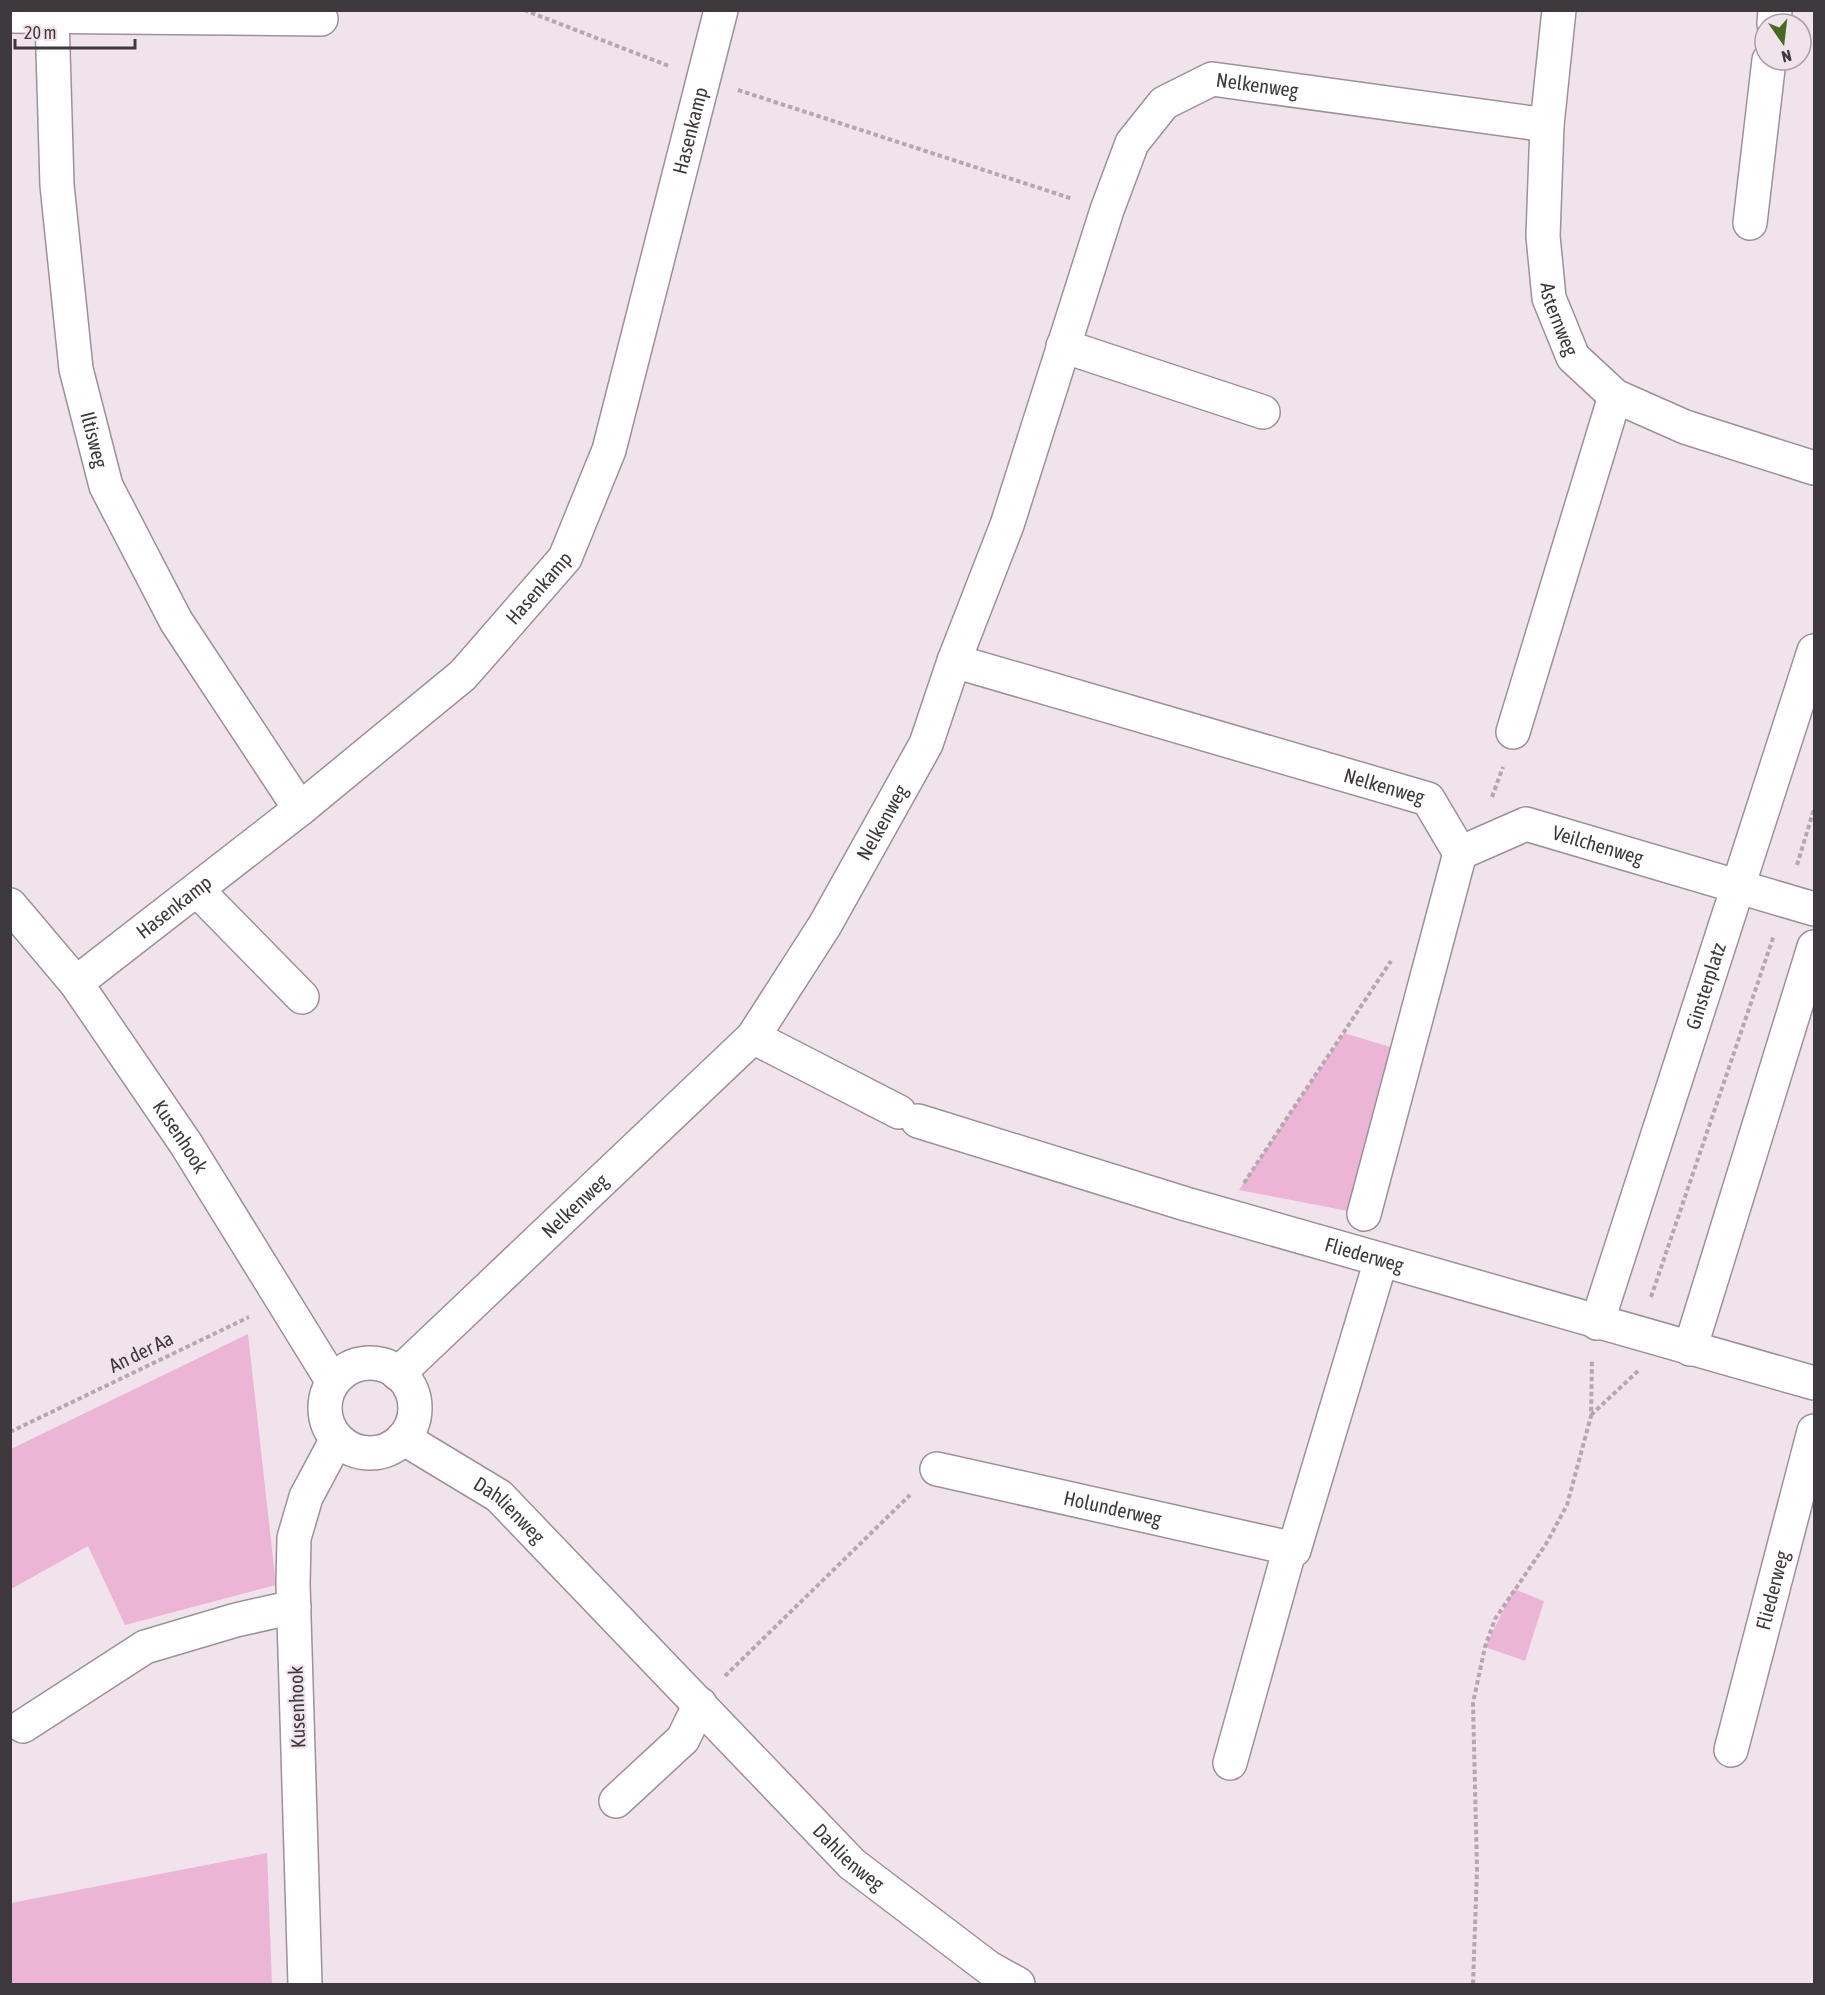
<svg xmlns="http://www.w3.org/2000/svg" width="1825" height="1995" font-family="'Asap Condensed',sans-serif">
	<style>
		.green { fill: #ecb5d6 }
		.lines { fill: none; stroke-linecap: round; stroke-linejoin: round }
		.minor-casing { stroke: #9d9198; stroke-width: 36 }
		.path { stroke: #b3a8af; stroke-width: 4; stroke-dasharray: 4.5 3; stroke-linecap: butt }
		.minor { stroke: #fff; stroke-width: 33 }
		.labels { text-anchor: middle; stroke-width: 4.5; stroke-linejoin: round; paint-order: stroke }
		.street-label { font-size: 20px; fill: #3e393c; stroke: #f1e3eb }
	</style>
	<rect width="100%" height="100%" fill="#f1e3eb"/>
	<g class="green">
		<path d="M1344,1033L1407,1052L1364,1214L1239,1190Z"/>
		<path d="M248,1334L276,1585L125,1625L88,1546L11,1589V1449Z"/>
		<path d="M1514,1589L1544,1601L1525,1661L1485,1647Z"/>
		<path d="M267,1853L272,1984H11V1903Z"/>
	</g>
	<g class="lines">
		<defs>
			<g id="minor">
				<path id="s1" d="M1559,10L1547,125L1543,236L1549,298L1573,357L1615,396L1685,427L1814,468"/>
				<path d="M10,16L321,19"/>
				<path id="s2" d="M52,17L57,185L76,369L106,486L176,621L300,809"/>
				<path d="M1774,24L1775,10"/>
				<path d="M1750,223L1769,60"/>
				<path d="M1063,346L1263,412"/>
				<path id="s3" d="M954,661L1428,799L1460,853"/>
				<path d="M1513,732L1615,396"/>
				<path id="s4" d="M1460,853L1526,824L1814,909"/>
				<path d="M197,890L302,997"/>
				<path id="s5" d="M10,905L76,983L186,1144L333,1382"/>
				<path id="s6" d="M76,983L300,809L463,675L565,558L609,450L721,10"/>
				<path d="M753,1037L899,1112"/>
				<path id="s7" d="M918,1121L1186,1204L1814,1383"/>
				<path d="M1364,1214L1460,853"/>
				<path id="s8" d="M1597,1323L1814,651"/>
				<path d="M1690,1349L1814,947"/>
				<circle cx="370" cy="1408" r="45"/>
				<path id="s9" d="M398,1374L753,1037L825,925L926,744L954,661L1007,525L1107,210L1132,143L1164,103L1212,79L1547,125"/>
				<path id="s10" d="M403,1438L499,1496L852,1864L989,1968L1018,1984"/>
				<path id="s11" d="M937,1469L1290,1548"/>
				<path d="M23,1726L145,1647L236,1620L294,1607"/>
				<path id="s12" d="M1731,1750L1814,1431"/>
				<path d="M1230,1763L1290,1548L1294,1550L1381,1260"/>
				<path d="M616,1801L683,1739L700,1704"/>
				<path d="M305,1984L293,1584L294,1538L306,1497L337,1439"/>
			</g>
		</defs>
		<use href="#minor" class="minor-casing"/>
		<g class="path">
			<path d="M524,10L669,66"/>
			<path d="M738,90L1073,199"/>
			<path d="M1492,797L1503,767"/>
			<path d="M1797,865L1814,809"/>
			<path d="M1244,1183L1391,961"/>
			<path d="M1651,1297L1774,935"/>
			<path d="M1591,1415L1638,1371"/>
			<path d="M10,1432L249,1317"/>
			<path d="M725,1676L910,1495"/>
			<path d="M1473,1984L1477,1870L1473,1703L1485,1647L1495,1619L1546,1544L1567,1505L1591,1416L1592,1359"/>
		</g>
		<use href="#minor" class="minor"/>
	</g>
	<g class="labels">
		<g class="street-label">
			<text dy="7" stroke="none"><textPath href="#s9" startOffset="1616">Nelkenweg</textPath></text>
			<text dy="7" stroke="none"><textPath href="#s6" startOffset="1096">Hasenkamp</textPath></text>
			<text dy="7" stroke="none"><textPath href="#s1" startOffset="312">Asternweg</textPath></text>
			<text dy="7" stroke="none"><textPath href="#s2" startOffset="426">Iltisweg</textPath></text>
			<text dy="7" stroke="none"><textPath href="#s6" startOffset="610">Hasenkamp</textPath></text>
			<text dy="7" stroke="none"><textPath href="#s3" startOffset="448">Nelkenweg</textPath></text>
			<text dy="7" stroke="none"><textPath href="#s9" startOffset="740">Nelkenweg</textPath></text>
			<text dy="7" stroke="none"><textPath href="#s4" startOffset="147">Veilchenweg</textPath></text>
			<text dy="7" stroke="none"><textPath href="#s6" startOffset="124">Hasenkamp</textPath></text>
			<text dy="7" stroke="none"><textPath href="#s8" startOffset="354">Ginsterplatz</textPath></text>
			<text dy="7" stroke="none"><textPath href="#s5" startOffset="288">Kusenhook</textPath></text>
			<text dy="7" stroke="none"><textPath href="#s9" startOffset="244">Nelkenweg</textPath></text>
			<text dy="7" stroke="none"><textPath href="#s7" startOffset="466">Fliederweg</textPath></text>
			<text transform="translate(141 1352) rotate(-26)" y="7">An der Aa</text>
			<text dy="7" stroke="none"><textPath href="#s11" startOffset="180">Holunderweg</textPath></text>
			<text dy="7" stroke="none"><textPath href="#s10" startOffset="129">Dahlienweg</textPath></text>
			<text dy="7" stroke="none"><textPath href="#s12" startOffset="165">Fliederweg</textPath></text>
			<text transform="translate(297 1707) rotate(-92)" y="7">Kusenhook</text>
			<text dy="7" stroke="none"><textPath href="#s10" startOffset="615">Dahlienweg</textPath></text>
		</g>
	</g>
	<rect width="1825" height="1995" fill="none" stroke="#3e393c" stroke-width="24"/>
	<g transform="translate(1783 42) rotate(166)"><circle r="28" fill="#f1e3eb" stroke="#a99fa5" stroke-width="1.5"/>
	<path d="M0-4.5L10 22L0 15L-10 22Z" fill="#466a23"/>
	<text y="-9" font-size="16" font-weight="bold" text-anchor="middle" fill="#3e393c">N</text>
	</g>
	<path d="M15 39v9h120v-9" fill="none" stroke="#3e393c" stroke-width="3"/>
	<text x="24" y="39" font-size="18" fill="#3e393c" stroke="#f1e3eb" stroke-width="4.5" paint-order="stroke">20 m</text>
</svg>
